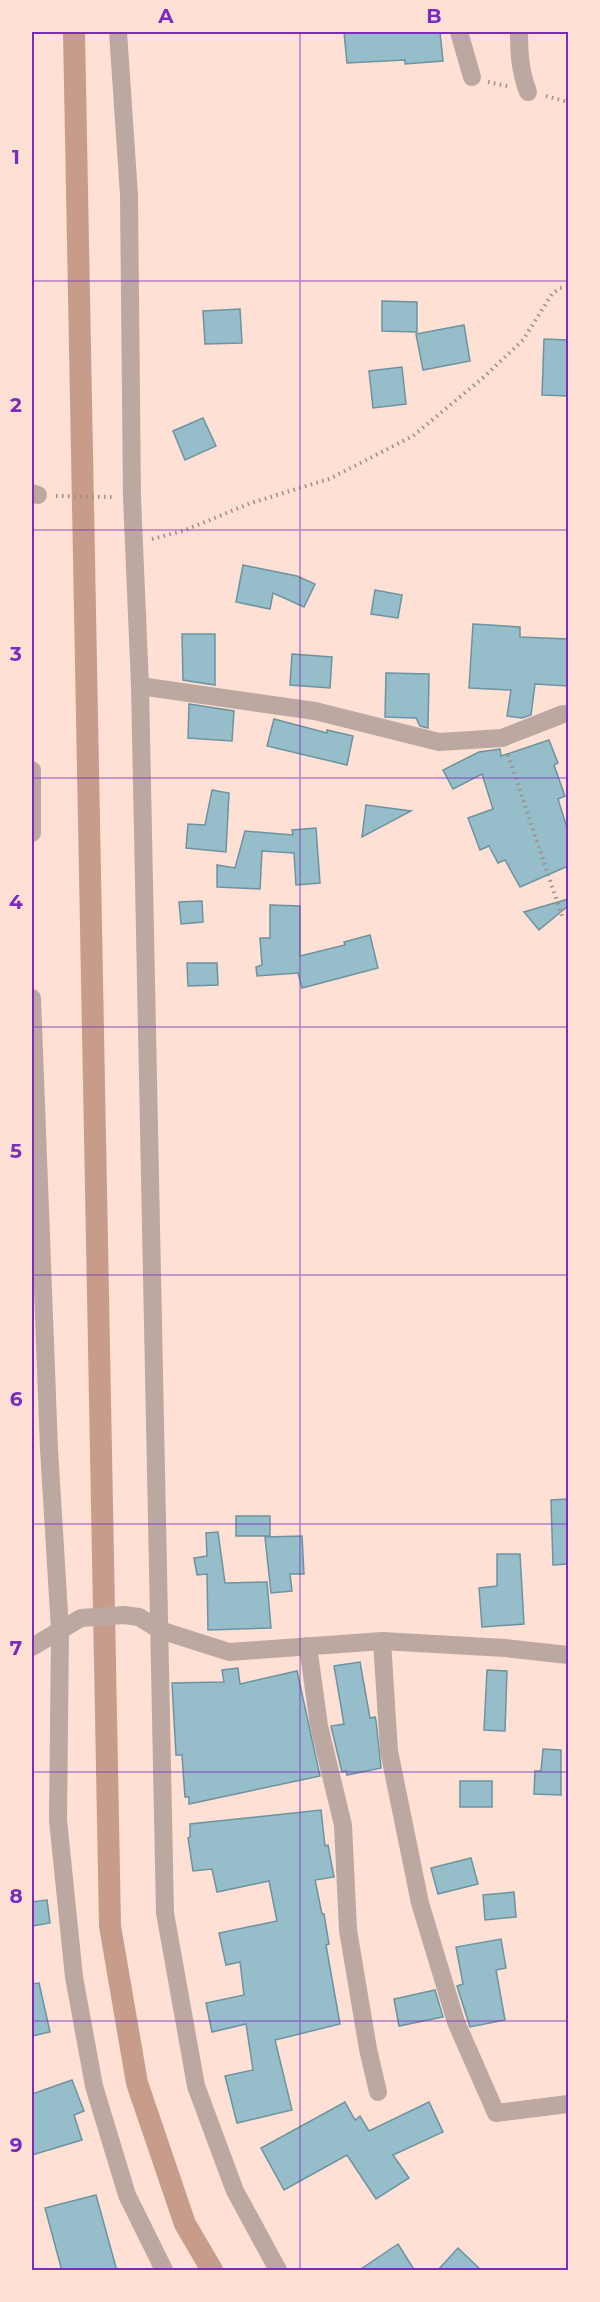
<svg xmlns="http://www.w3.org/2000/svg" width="600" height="2302" font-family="Montserrat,sans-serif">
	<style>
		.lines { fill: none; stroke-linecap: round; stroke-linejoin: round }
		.canal { stroke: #c79c8a; stroke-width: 22 }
		.building { fill: #95bdca; stroke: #6d93a0; stroke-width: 1.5 }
		.path { stroke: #a38c83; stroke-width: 4; stroke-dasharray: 1.5 4.5; stroke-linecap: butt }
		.minor { stroke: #bca8a0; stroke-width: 18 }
		.grid { fill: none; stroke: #7b2cbf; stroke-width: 1.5; stroke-opacity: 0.55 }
		.neatline { fill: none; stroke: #7b2cbf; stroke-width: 2 }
		.grid-label { font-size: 20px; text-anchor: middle; font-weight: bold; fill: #7b2cbf }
	</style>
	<rect width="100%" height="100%" fill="#fee0d4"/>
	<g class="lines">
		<path class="canal" d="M74,32L110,1926L137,2083L185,2224L212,2270"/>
	</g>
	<g class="building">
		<path d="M344,32H440L443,61L405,64V60L347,63Z"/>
		<path d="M382,301L417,302V332L382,331Z"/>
		<path d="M240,309L242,343L205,344L203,311Z"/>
		<path d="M464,325L470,361L423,370L416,334Z"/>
		<path d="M544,339L568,340V396L542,395Z"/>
		<path d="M402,367L406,404L373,408L369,371Z"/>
		<path d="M203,418L216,446L185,460L173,431Z"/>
		<path d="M243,565L297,576L315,584L304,607L273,593L270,609L236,602Z"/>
		<path d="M375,590L402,595L398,618L371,614Z"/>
		<path d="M473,624L520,627V637L568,639V686L535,684L531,715L522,718L507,716L511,690L469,688Z"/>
		<path d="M182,634H215V685L183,680Z"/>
		<path d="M292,654L332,657L330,688L290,685Z"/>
		<path d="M386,673L429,674L428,728L420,726L416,718L385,717Z"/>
		<path d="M189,704L234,711L232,741L188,738Z"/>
		<path d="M274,719L327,733V730L353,736L347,765L267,746Z"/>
		<path d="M549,740L558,763L554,765L565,796L558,799L568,831V866L520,887L505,860L498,863L489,846L480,850L468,818L493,809L482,774L453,789L443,770L479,752L500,749L501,756Z"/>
		<path d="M212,790L229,793L226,852L186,848L188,824L205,825Z"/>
		<path d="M366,805L411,811L362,837Z"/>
		<path d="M316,828L320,883L296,885L294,853L262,851L260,889L217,887V865L235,868L245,831L293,835L292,830Z"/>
		<path d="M568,899V906L539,930L524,912Z"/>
		<path d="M202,901L203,922L181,924L179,902Z"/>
		<path d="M270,905L300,906V956L345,945L344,942L370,935L378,968L302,988L298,973L257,976L256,967L262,965L260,938H270Z"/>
		<path d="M187,963H217L218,985L188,986Z"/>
		<path d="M568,1499V1564L553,1565L551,1500Z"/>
		<rect x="236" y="1516" width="34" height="20"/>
		<path d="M218,1532L225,1583L267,1582L271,1628L208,1630L207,1574L197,1575L194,1558L207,1556L206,1533Z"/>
		<path d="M302,1536L304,1574H290L292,1591L271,1593L265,1537Z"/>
		<path d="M497,1554H520L524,1624L482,1627L479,1588L497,1586Z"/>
		<path d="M360,1662L370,1718L375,1717L376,1721L381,1768L347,1775L346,1771L342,1772L331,1726L344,1724L334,1666Z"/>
		<path d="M238,1668L240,1684L297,1671L320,1776L189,1804V1797H185L182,1755H176L172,1683L224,1682L222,1670Z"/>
		<path d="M487,1670L507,1671L505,1731L484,1730Z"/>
		<path d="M543,1749L561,1750V1795L534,1794L535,1771H541Z"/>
		<rect x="460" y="1781" width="32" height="26"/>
		<path d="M321,1810L325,1846L328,1845L334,1877L315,1880L322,1914H324L329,1944L326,1945L340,2024L275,2040L292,2110L237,2123L225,2076L253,2070L246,2024L212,2032L206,2003L244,1995L240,1962L226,1965L219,1933L277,1921L269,1881L217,1892L212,1869L193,1871L188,1838L190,1837V1824Z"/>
		<path d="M471,1858L478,1884L438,1894L431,1868Z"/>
		<path d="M514,1892L516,1917L485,1920L483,1895Z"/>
		<path d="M47,1900L50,1923L32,1926V1902Z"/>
		<path d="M501,1939L506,1968L496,1970L505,2020L470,2027L457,1986L463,1984L456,1947Z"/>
		<path d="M39,1983L50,2032L32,2036V1984Z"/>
		<path d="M435,1990L443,2017L399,2026L394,1999Z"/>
		<path d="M72,2080L84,2111L74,2115L82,2140L32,2155V2094Z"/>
		<path d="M345,2102L355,2120L360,2116L369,2131L429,2102L443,2132L393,2155L409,2178L376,2199L347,2155L284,2190L261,2148Z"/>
		<path d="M96,2195L117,2271H62L45,2208Z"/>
		<path d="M398,2244L415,2271H358Z"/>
		<path d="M458,2248L482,2271H437Z"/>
	</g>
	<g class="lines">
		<g class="path">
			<path d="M488,82L507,86"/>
			<path d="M546,96L568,102"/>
			<path d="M56,496L115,497"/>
			<path d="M152,539L183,531L251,503L329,479L413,436L484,377L523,340L552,294L560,288L568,287"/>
			<path d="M508,755L562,916"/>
		</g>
		<g class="minor">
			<path d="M118,32L129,195L132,497L140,686L165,1913L196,2086L235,2191L278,2270"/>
			<path d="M459,32L472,77"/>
			<path d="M519,32C519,53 520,71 528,92"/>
			<path d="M32,493L38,495"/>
			<path d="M140,686L315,711L439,742L502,738L563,714H568"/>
			<path d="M32,770V833"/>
			<path d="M32,998L49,1449L60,1630L58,1820L74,1977L94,2086L127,2195L164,2270"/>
			<path d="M382,1641L389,1751L420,1903L456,2022L496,2113L568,2104"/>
			<path d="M308,1646L319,1726L343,1825L348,1930L368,2049L378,2092"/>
			<path d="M32,1647L81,1618L124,1615L139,1617L160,1630L229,1652L382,1641L505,1648L568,1655"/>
		</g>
	</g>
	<path class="grid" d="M300,32V2270M32,281H568M32,530H568M32,778H568M32,1027H568M32,1275H568M32,1524H568M32,1772H568M32,2021H568"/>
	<rect width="600" height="2302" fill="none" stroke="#fee0d4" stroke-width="66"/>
	<rect x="33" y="33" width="534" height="2236" class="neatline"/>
	<g class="grid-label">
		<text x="166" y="23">A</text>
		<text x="434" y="23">B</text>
		<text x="16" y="164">1</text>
		<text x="16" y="412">2</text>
		<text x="16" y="661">3</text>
		<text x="16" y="909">4</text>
		<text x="16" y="1158">5</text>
		<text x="16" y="1406">6</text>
		<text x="16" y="1655">7</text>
		<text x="16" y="1903">8</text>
		<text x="16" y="2152">9</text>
	</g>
</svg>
